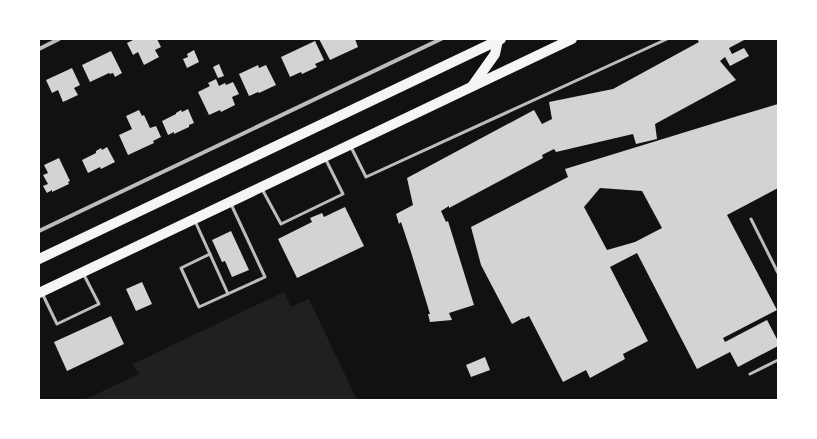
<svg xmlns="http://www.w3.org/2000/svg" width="817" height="439" font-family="Overpass,sans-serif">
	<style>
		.green { fill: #202020 }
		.building { fill: #d3d3d3; fill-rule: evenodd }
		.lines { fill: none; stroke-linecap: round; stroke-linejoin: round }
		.service { stroke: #bcbcbc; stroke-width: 3 }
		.minor { stroke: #bcbcbc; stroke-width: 4 }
		.primary { stroke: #f5f5f5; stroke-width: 10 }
	</style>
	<rect width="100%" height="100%" fill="#111"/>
	<path class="green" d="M284,292L291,307L309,299L357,400H84L139,374L133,364Z"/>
	<g class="building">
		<path d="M135,39H157L161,47L155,50L159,57L144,65L138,52L133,55L127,43Z"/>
		<path d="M319,39H355L358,47L330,60Z"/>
		<path d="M697,39H746L729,48L732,54L744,48L749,56L730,66L725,57L720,61L736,80L655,124L657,139L636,144L633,134L556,152L554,149L542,155L543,158L449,208V206L441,211L446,222L448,221L474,305L449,313L452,320L430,322L428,314H430L411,252L401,222L399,224L396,214L413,205L407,178L534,110L542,124L552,119L549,102L613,89L699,42Z"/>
		<path d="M315,41L324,60L315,64L317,67L302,74L301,72L290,77L281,57Z"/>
		<path d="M194,50L199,62L187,68L183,59L188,57L187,54Z"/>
		<path d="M111,51L122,73L115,77L113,73L110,74L109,73L90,82L82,65Z"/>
		<path d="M219,64L224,76L218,78L213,67Z"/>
		<path d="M258,65L259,68L266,65L276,85L259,93L258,92L249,96L239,74Z"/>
		<path d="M72,68L80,85L74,88L78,95L63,102L58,90L52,93L46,80Z"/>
		<path d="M216,79L219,86L225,83L226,85L233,82L239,94L232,97L235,105L221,112L220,110L209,115L198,92L210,86L208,83Z"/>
		<path d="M778,104V188L727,215L777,310L723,338L725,342L767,320L778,341V346L738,367L730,352L697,369L637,253L610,267L648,341L623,354L625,359L590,378L586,370L563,382L529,316L523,319V318L512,324L481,265L471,227L568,177L565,169L741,115ZM600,188L642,191L662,228L635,242L607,250L584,207Z"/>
		<path d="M188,109L194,123L189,125V127L174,134V132L168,135L162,121L176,114V113L181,110L182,112Z"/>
		<path d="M139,110L142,116L144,115L150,128L156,126L161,137L153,141L154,143L128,155L119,135L132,129L126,116Z"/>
		<path d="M107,147L115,162L101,169L100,167L88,173L82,160L96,153V151L101,148L102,150Z"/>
		<path d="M59,158L70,181L68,182L69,184L52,192V190L47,193L43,186L48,184L43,175L48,173L44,165Z"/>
		<path d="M345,207L364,246L297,278L278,239L312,222L310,218L322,213L324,217Z"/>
		<path d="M231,231L249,270L232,277L225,261L222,262L212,240Z"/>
		<path d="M142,282L152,304L136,311L126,289Z"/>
		<path d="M111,316L124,344L67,371L54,342Z"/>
		<path d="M485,357L490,370L471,377L466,365Z"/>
	</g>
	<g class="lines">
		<g class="service">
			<path d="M351,147L366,177L667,39"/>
			<path d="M262,189L281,224L343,194L325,158"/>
			<path d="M751,219L778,273"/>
			<path d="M195,221L228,294"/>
			<path d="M210,254L181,268L199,307L265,277L231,204"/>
			<path d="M42,293L57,324L99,304L83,273"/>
			<path d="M750,374L778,360"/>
		</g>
		<g class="minor">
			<path d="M39,49L59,39"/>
			<path d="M39,231L441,39"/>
		</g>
		<g class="primary">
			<path d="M473,85L495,54L498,40"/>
			<path d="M39,259L501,39"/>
			<path d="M39,293L572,39"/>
		</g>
	</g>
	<rect width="817" height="439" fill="none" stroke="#ffffff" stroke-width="80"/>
</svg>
